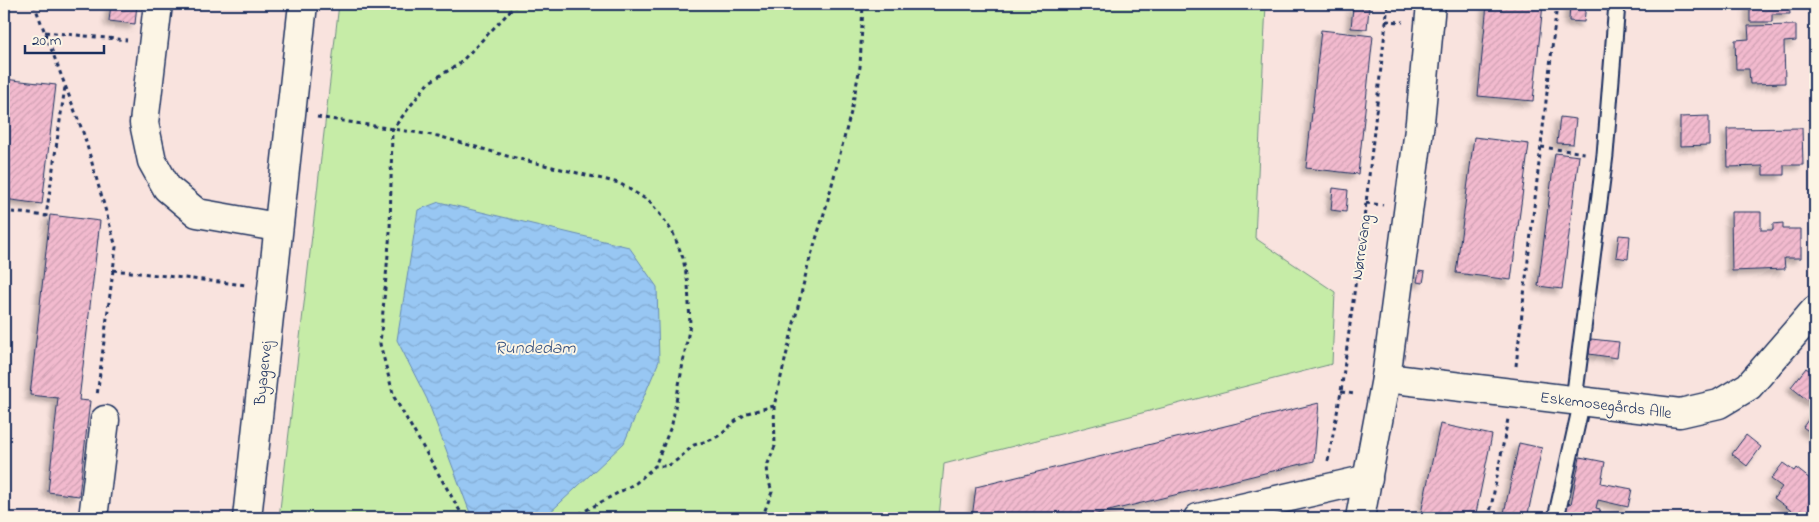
<svg xmlns="http://www.w3.org/2000/svg" width="1819" height="522" font-family="'Indie Flower',sans-serif">
	<style>
		.grass { fill: #c6eca7; stroke: #708e82 }
		.water { fill: url(#water-waves); stroke: #668ab7 }
		.building { fill: url(#building-hatch); stroke: #1b2f5e; filter: url(#shadow) }
		.lines { fill: none; stroke-linecap: round; stroke-linejoin: round }
		.service-casing { stroke: #1b2f5e; stroke-width: 19 }
		.minor-casing { stroke: #1b2f5e; stroke-width: 31 }
		.tertiary-casing { stroke: #1b2f5e; stroke-width: 31 }
		.path { stroke: #1b2f5e; stroke-width: 3; stroke-dasharray: 4 4; stroke-linecap: butt }
		.service { stroke: #fcf5e5; stroke-width: 15 }
		.minor { stroke: #fcf5e5; stroke-width: 28 }
		.tertiary { stroke: #fcf5e5; stroke-width: 28 }
		.labels { text-anchor: middle; stroke-width: 4; stroke-linejoin: round; paint-order: stroke }
		.street-label { font-size: 16px; fill: #1b2f5e; stroke: #fcf5e5 }
		.water-label { font-size: 18px; font-style: italic; fill: #3a5583; stroke: #fcf5e5 }
	</style>
	<defs>
		<pattern id="water-waves" width="16" height="10" patternUnits="userSpaceOnUse" patternTransform="scale(1.25)"><rect width="16" height="10" fill="#98c7f3"/><path d="M0 5q4-4 8 0t8 0" fill="none" stroke="#82abd3"/></pattern>
		<pattern id="building-hatch" width="6" height="6" patternUnits="userSpaceOnUse" patternTransform="scale(1.25)"><rect width="6" height="6" fill="#f2bace"/><path d="M-1 1l2-2M0 6l6-6M5 7l2-2" fill="none" stroke="#cfa0b3"/></pattern>
		<filter id="shadow"><feDropShadow dx="-4.5" dy="4.5" stdDeviation="2.5" flood-color="#0004"/></filter>
	</defs>
	<rect width="100%" height="100%" fill="#f9e3de"/>
	<filter id="ink" filterUnits="userSpaceOnUse"><feTurbulence type="fractalNoise" baseFrequency=".02" numOctaves="2"/><feDisplacementMap in="SourceGraphic" scale="10" xChannelSelector="R" yChannelSelector="G"/><feConvolveMatrix kernelMatrix="1 2 1 2 8 2 1 2 1" color-interpolation-filters="sRGB"/></filter>
	<g filter="url(#ink)">
		<path class="grass" d="M339,4H1266L1255,238L1335,292L1332,364L944,464L939,518H279Z"/>
		<path class="water" d="M439,202L629,247L657,287L659,361L624,443L544,518H472L427,399L397,340L418,210Z"/>
		<g class="building">
			<path d="M111,4H137L135,24L109,21Z"/>
			<path d="M1487,4H1543L1533,101L1478,96Z"/>
			<path d="M1570,4H1586L1584,22L1569,21Z"/>
			<path d="M1750,4H1789L1790,14H1772V22H1750Z"/>
			<path d="M1353,7L1369,8L1367,29L1351,28Z"/>
			<path d="M1796,25V41L1784,42L1785,83L1750,84L1749,69H1736L1735,40L1749,39L1748,26Z"/>
			<path d="M1321,30L1373,36L1358,174L1306,168Z"/>
			<path d="M4,79L56,85L42,204L4,199Z"/>
			<path d="M1709,116V145L1680,146V117Z"/>
			<path d="M1560,117L1576,119L1573,144L1557,143Z"/>
			<path d="M1802,128L1803,165H1784V175H1763V166L1728,167L1727,129Z"/>
			<path d="M1474,137L1529,144L1511,280L1456,273Z"/>
			<path d="M1555,153L1579,156L1562,289L1538,286Z"/>
			<path d="M1333,188L1348,190L1346,212L1331,210Z"/>
			<path d="M1731,212H1761V230H1773V224L1783,223V229H1801V258H1784L1785,269L1732,271Z"/>
			<path d="M50,215L100,221L79,400L90,401L79,496L48,492L58,398L30,395Z"/>
			<path d="M1619,235L1630,236L1628,259L1616,257Z"/>
			<path d="M1419,271L1425,272L1423,283L1417,282Z"/>
			<path d="M1591,339L1619,342L1617,358L1589,354Z"/>
			<path d="M1806,368L1815,374V400L1812,404L1791,387Z"/>
			<path d="M1319,403L1314,461L1080,518H972L976,487Z"/>
			<path d="M1815,410V436L1803,427Z"/>
			<path d="M1440,424L1492,435L1475,518H1420Z"/>
			<path d="M1746,435L1761,447L1747,466L1732,454Z"/>
			<path d="M1519,443L1542,448L1527,518H1503Z"/>
			<path d="M1580,457L1605,462L1601,483L1632,489L1628,507L1598,500L1596,508L1600,509L1598,518H1563L1566,502L1571,504Z"/>
			<path d="M1783,463L1794,471L1796,468L1815,483V518H1801L1774,498L1782,487L1771,479Z"/>
		</g>
		<g class="lines">
			<defs>
				<g id="service">
					<path d="M1574,400L1605,155L1617,4"/>
					<path d="M1556,518L1582,401"/>
				</g>
				<g id="minor">
					<path d="M158,4L144,123L152,161L167,188L197,213L277,227"/>
					<path d="M1386,378L1680,413L1719,404L1749,386L1815,310"/>
					<path d="M93,518L105,420"/>
					<path d="M1198,518L1368,479"/>
				</g>
				<g id="tertiary">
					<path d="M247,518L303,4"/>
					<path d="M1360,518L1386,378L1420,122L1431,4"/>
				</g>
			</defs>
			<use href="#service" class="service-casing"/>
			<use href="#minor" class="minor-casing"/>
			<use href="#tertiary" class="tertiary-casing"/>
			<g class="path">
				<path d="M34,4L84,135L116,247L97,396"/>
				<path d="M1386,21L1403,22"/>
				<path d="M45,32L127,40"/>
				<path d="M317,117L438,136L507,156L619,183L649,201L662,217L673,233L683,258L688,284L690,324L672,424L655,466"/>
				<path d="M1541,147L1585,153"/>
				<path d="M1366,203L1383,205"/>
				<path d="M4,211L46,216L65,87"/>
				<path d="M113,270L246,285"/>
				<path d="M1516,366L1557,4"/>
				<path d="M1341,392L1355,394"/>
				<path d="M1328,461L1341,392L1366,203L1388,4"/>
				<path d="M464,518L394,397L380,344L390,232L392,130L428,83L459,64L517,4"/>
				<path d="M572,518L636,483L655,466H668L677,460L694,445L713,439L722,434L733,423L747,413L774,406"/>
				<path d="M762,518L772,492L768,478L767,466L775,446L774,406L808,265L826,207L851,112L860,67L863,4"/>
				<path d="M1489,518L1508,419"/>
			</g>
			<use href="#service" class="service"/>
			<use href="#minor" class="minor"/>
			<use href="#tertiary" class="tertiary"/>
		</g>
	</g>
	<g class="labels">
		<g class="street-label">
			<text transform="translate(1360 247) rotate(-82)" y="6">Nørrevang</text>
			<text transform="translate(262 373) rotate(-84)" y="6">Byagervej</text>
			<text transform="translate(1606 404) rotate(7)" y="6">Eskemosegårds Alle</text>
		</g>
		<g class="water-label">
			<text x="535" y="353">Rundedam</text>
		</g>
	</g>
	<rect width="1819" height="522" fill="none" stroke="#fcf5e5" stroke-width="20"/>
	<rect x="10" y="10" width="1799" height="502" fill="none" stroke="#1b2f5e" stroke-width="2" filter="url(#ink)"/>
	<path d="M25 45v8h79v-8" fill="none" stroke="#1b2f5e" stroke-width="2.5"/>
	<text x="32" y="45" font-size="15" fill="#1b2f5e" stroke="#fcf5e5" stroke-width="4" paint-order="stroke">20 m</text>
</svg>
